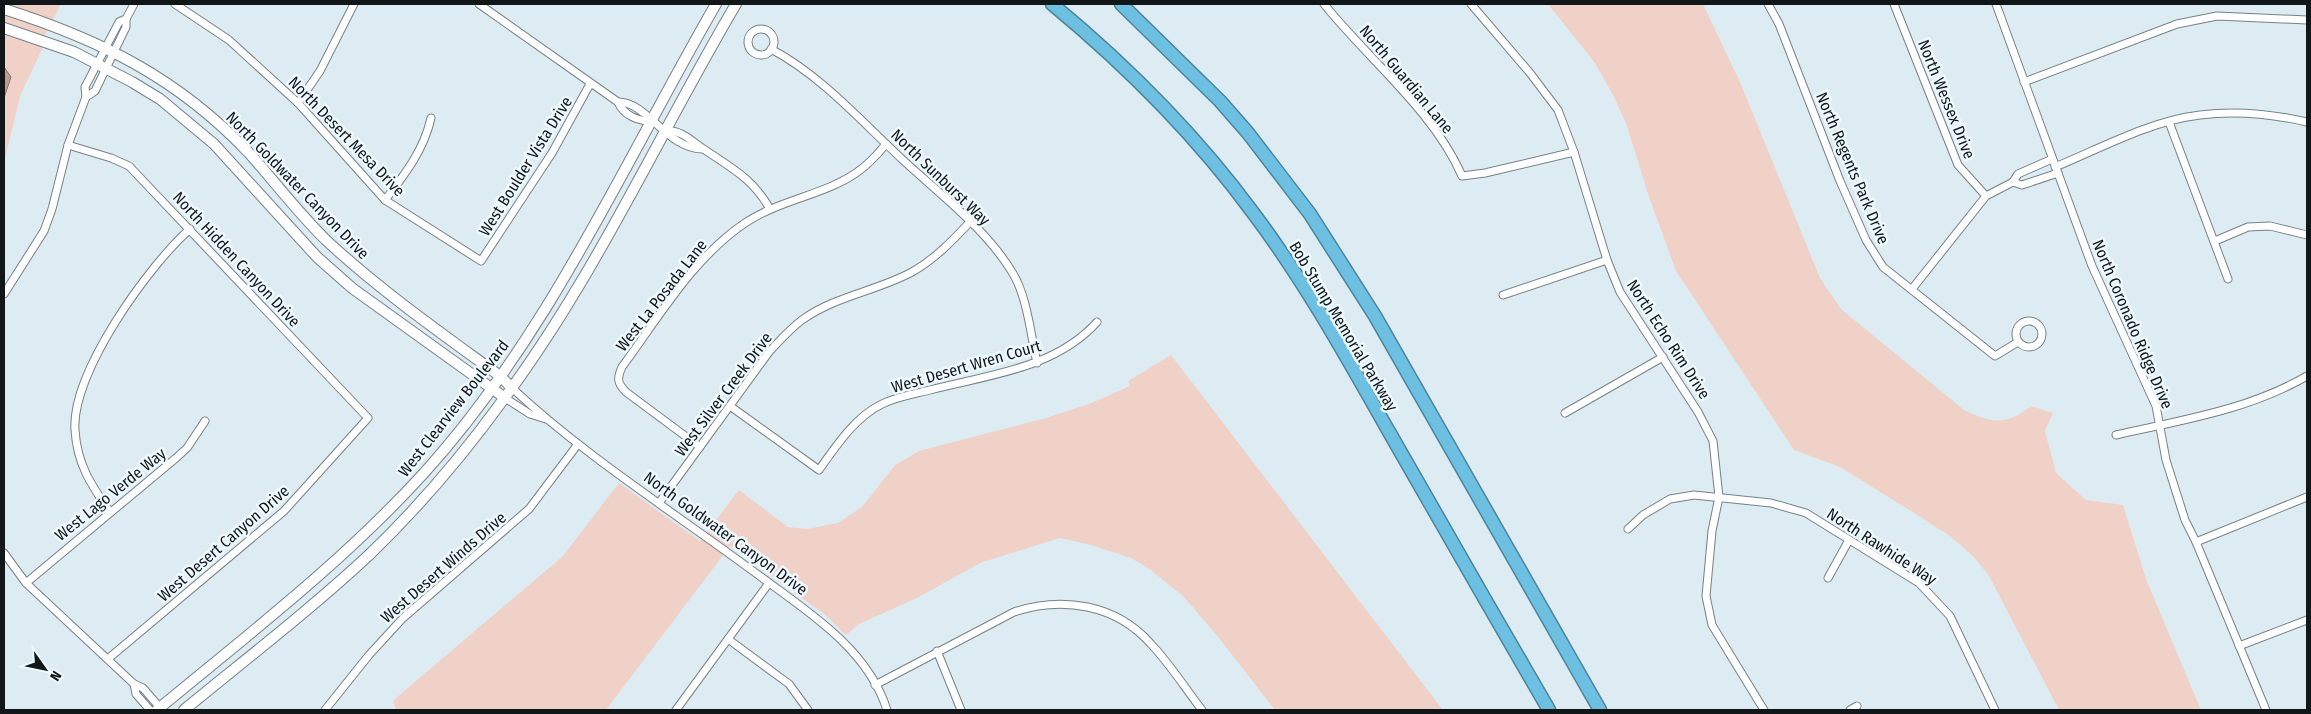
<svg xmlns="http://www.w3.org/2000/svg" width="2311" height="714" font-family="'Fira Sans Condensed',sans-serif">
	<style>
		.green { fill: #f0d1c8 }
		.water { fill: #bd9b90; stroke: #89736c }
		.lines { fill: none; stroke-linecap: round; stroke-linejoin: round }
		.street-casing { stroke: #758288; stroke-width: 9 }
		.secondary-casing { stroke: #758288; stroke-width: 12 }
		.highway-casing { stroke: #4d849b; stroke-width: 15 }
		.street { stroke: #fff; stroke-width: 7 }
		.secondary { stroke: #fff; stroke-width: 10 }
		.highway { stroke: #6dc0e1; stroke-width: 12 }
		.labels { text-anchor: middle; stroke-width: 5; stroke-linejoin: round; paint-order: stroke }
		.street-label { font-size: 16px; fill: #111619; stroke: #edf9fe }
	</style>
	<rect width="100%" height="100%" fill="#ddecf3"/>
	<g class="green">
		<path d="M4,4H61L40,45L43,47L20,96L4,163Z"/>
		<path d="M1548,4H1703L1740,82L1820,278L1841,309L1964,410C1991,423 2006,426 2031,406L2053,413L2045,431L2056,473L2086,500L2123,505L2146,579L2201,710H2059L1989,576L1974,557L1950,536L1906,508L1840,467L1794,450L1676,271L1648,194L1627,126L1613,95L1595,63Z"/>
		<path d="M1171,355L1443,710H1275L1219,638L1184,597L1148,568L1131,558L1091,545L1060,538L980,563L917,598L859,624L846,635L824,614L730,546L606,710H396L393,701L410,686L563,556L619,483L700,541L739,490L788,527L807,529L838,523L862,507L895,465L919,451L1046,418L1089,404L1130,386L1128,381Z"/>
	</g>
	<path class="water" d="M4,67L11,77L4,98Z"/>
	<g class="lines">
		<defs>
			<g id="street">
				<path d="M175,4L229,40L298,103L385,200L481,261L552,153L590,84"/>
				<path d="M479,4L618,102C624,116 637,120 652,122"/>
				<path d="M1324,4C1367,58 1434,111 1462,176L1485,173L1574,152"/>
				<path d="M1471,4L1530,73L1558,110L1574,152L1607,260L1620,292L1698,412L1713,441L1719,497L1712,531L1706,596L1712,625L1764,710"/>
				<path d="M1768,4L1779,24L1840,181L1866,240L1883,267L1995,356L2018,342"/>
				<path d="M1894,4L1958,165L1986,196"/>
				<path d="M1996,4L2092,266L2156,406L2166,460L2185,520L2196,542L2266,710"/>
				<circle cx="761" cy="42" r="13"/>
				<path d="M771,49C822,76 862,122 904,161C941,195 986,229 1012,272C1027,295 1031,336 1037,363"/>
				<path d="M2024,82L2177,24L2217,16L2307,20"/>
				<path d="M86,97L95,91L126,27V19L134,4"/>
				<path d="M618,102C648,102 666,148 702,149"/>
				<path d="M298,103L320,71L354,4"/>
				<path d="M2169,122L2228,279"/>
				<path d="M665,130C684,131 691,141 705,150C733,169 753,179 770,209"/>
				<path d="M68,145L111,158L129,166L368,418L284,511L109,658"/>
				<path d="M2052,159L2018,174L2013,182L2022,185L2058,173"/>
				<path d="M2055,167C2101,148 2150,121 2200,115C2237,110 2272,114 2307,122"/>
				<path d="M385,200C405,174 424,150 431,118"/>
				<path d="M2215,241L2248,227L2270,226L2307,235"/>
				<path d="M1912,289L1986,196L2013,182"/>
				<path d="M4,294L44,231L52,209L68,145L86,97L85,87L119,22L126,19"/>
				<path d="M1503,295L1607,260"/>
				<circle cx="2029" cy="334" r="13"/>
				<path d="M512,388C585,456 672,511 753,571C803,609 867,646 887,710"/>
				<path d="M505,398L530,414L546,419"/>
				<path d="M730,406L819,470C836,446 855,417 882,404C896,397 914,394 930,390C987,375 1055,369 1097,322"/>
				<path d="M1565,413L1663,357"/>
				<path d="M2116,435C2182,420 2248,410 2307,376"/>
				<path d="M700,447L626,392C617,383 617,378 622,367C659,317 693,258 745,223C779,200 824,195 856,173C868,165 877,155 886,144"/>
				<path d="M659,503L769,352C780,340 790,329 802,320C835,296 877,291 912,272C935,259 952,241 970,222"/>
				<path d="M110,512C91,485 77,464 75,430C71,373 149,265 190,229"/>
				<path d="M1628,529L1643,515L1670,499L1694,495L1771,503L1806,513L1919,583L1950,616L1995,710"/>
				<path d="M2196,542L2307,497"/>
				<path d="M4,553L26,583L134,684L143,688L162,710"/>
				<path d="M1828,578L1849,540"/>
				<path d="M26,583L176,458L187,448L205,421"/>
				<path d="M728,639L789,684L808,710"/>
				<path d="M2239,646L2307,620"/>
				<path d="M937,651L961,710"/>
				<path d="M134,684L136,694L150,710"/>
				<path d="M875,685L1014,612C1062,596 1116,604 1151,644C1170,664 1185,688 1202,710"/>
				<path d="M325,710L369,655L403,618L529,509L578,444"/>
				<path d="M676,710L769,583"/>
				<path d="M1850,710L1857,706"/>
			</g>
			<g id="secondary">
				<path d="M4,9C101,40 178,78 249,153C275,182 299,214 327,241C381,291 441,333 500,376L512,388"/>
				<path d="M4,28L74,52L132,82L160,99L214,144L317,257L352,288L505,398"/>
				<path d="M157,710C249,634 343,562 424,473C549,335 624,163 716,4"/>
				<path d="M184,710C246,659 310,610 369,555C418,508 463,455 503,400C595,277 658,136 736,4"/>
			</g>
			<g id="highway">
				<path d="M1052,4C1127,66 1196,135 1254,214C1305,282 1346,356 1388,430C1441,523 1495,617 1549,710"/>
				<path d="M1121,4L1220,101L1248,133L1310,214L1375,316L1600,710"/>
			</g>
		</defs>
		<use href="#street" class="street-casing"/>
		<use href="#secondary" class="secondary-casing"/>
		<use href="#highway" class="highway-casing"/>
		<use href="#street" class="street"/>
		<use href="#secondary" class="secondary"/>
		<use href="#highway" class="highway"/>
	</g>
	<g class="labels">
		<g class="street-label">
			<text transform="translate(1407 79) rotate(50)" y="6">North Guardian Lane</text>
			<text transform="translate(1947 99) rotate(68)" y="6">North Wessex Drive</text>
			<text transform="translate(347 136) rotate(46)" y="6">North Desert Mesa Drive</text>
			<text transform="translate(525 166) rotate(-58)" y="6">West Boulder Vista Drive</text>
			<text transform="translate(1853 168) rotate(67)" y="6">North Regents Park Drive</text>
			<text transform="translate(941 177) rotate(44)" y="6">North Sunburst Way</text>
			<text transform="translate(298 185) rotate(46)" y="6">North Goldwater Canyon Drive</text>
			<text transform="translate(237 259) rotate(47)" y="6">North Hidden Canyon Drive</text>
			<text transform="translate(661 295) rotate(-52)" y="6">West La Posada Lane</text>
			<text transform="translate(2133 324) rotate(67)" y="6">North Coronado Ridge Drive</text>
			<text transform="translate(1344 326) rotate(59)" y="6">Bob Stump Memorial Parkway</text>
			<text transform="translate(1669 339) rotate(57)" y="6">North Echo Rim Drive</text>
			<text transform="translate(966 366) rotate(-16)" y="6">West Desert Wren Court</text>
			<text transform="translate(723 394) rotate(-53)" y="6">West Silver Creek Drive</text>
			<text transform="translate(453 408) rotate(-52)" y="6">West Clearview Boulevard</text>
			<text transform="translate(110 494) rotate(-39)" y="6">West Lago Verde Way</text>
			<text transform="translate(726 533) rotate(36)" y="6">North Goldwater Canyon Drive</text>
			<text transform="translate(223 543) rotate(-41)" y="6">West Desert Canyon Drive</text>
			<text transform="translate(1882 546) rotate(33)" y="6">North Rawhide Way</text>
			<text transform="translate(443 567) rotate(-41)" y="6">West Desert Winds Drive</text>
		</g>
	</g>
	<rect width="2311" height="714" fill="none" stroke="#111619" stroke-width="10"/>
	<g transform="translate(45 669) rotate(123)" stroke="#edf9fe" stroke-width="4" paint-order="stroke">
	<path d="M0-4L9 19L0 12L-9 19Z" fill="#111619"/>
	<text y="-8" font-size="14" font-weight="bold" text-anchor="middle" fill="#111619">N</text>
	</g>
</svg>
